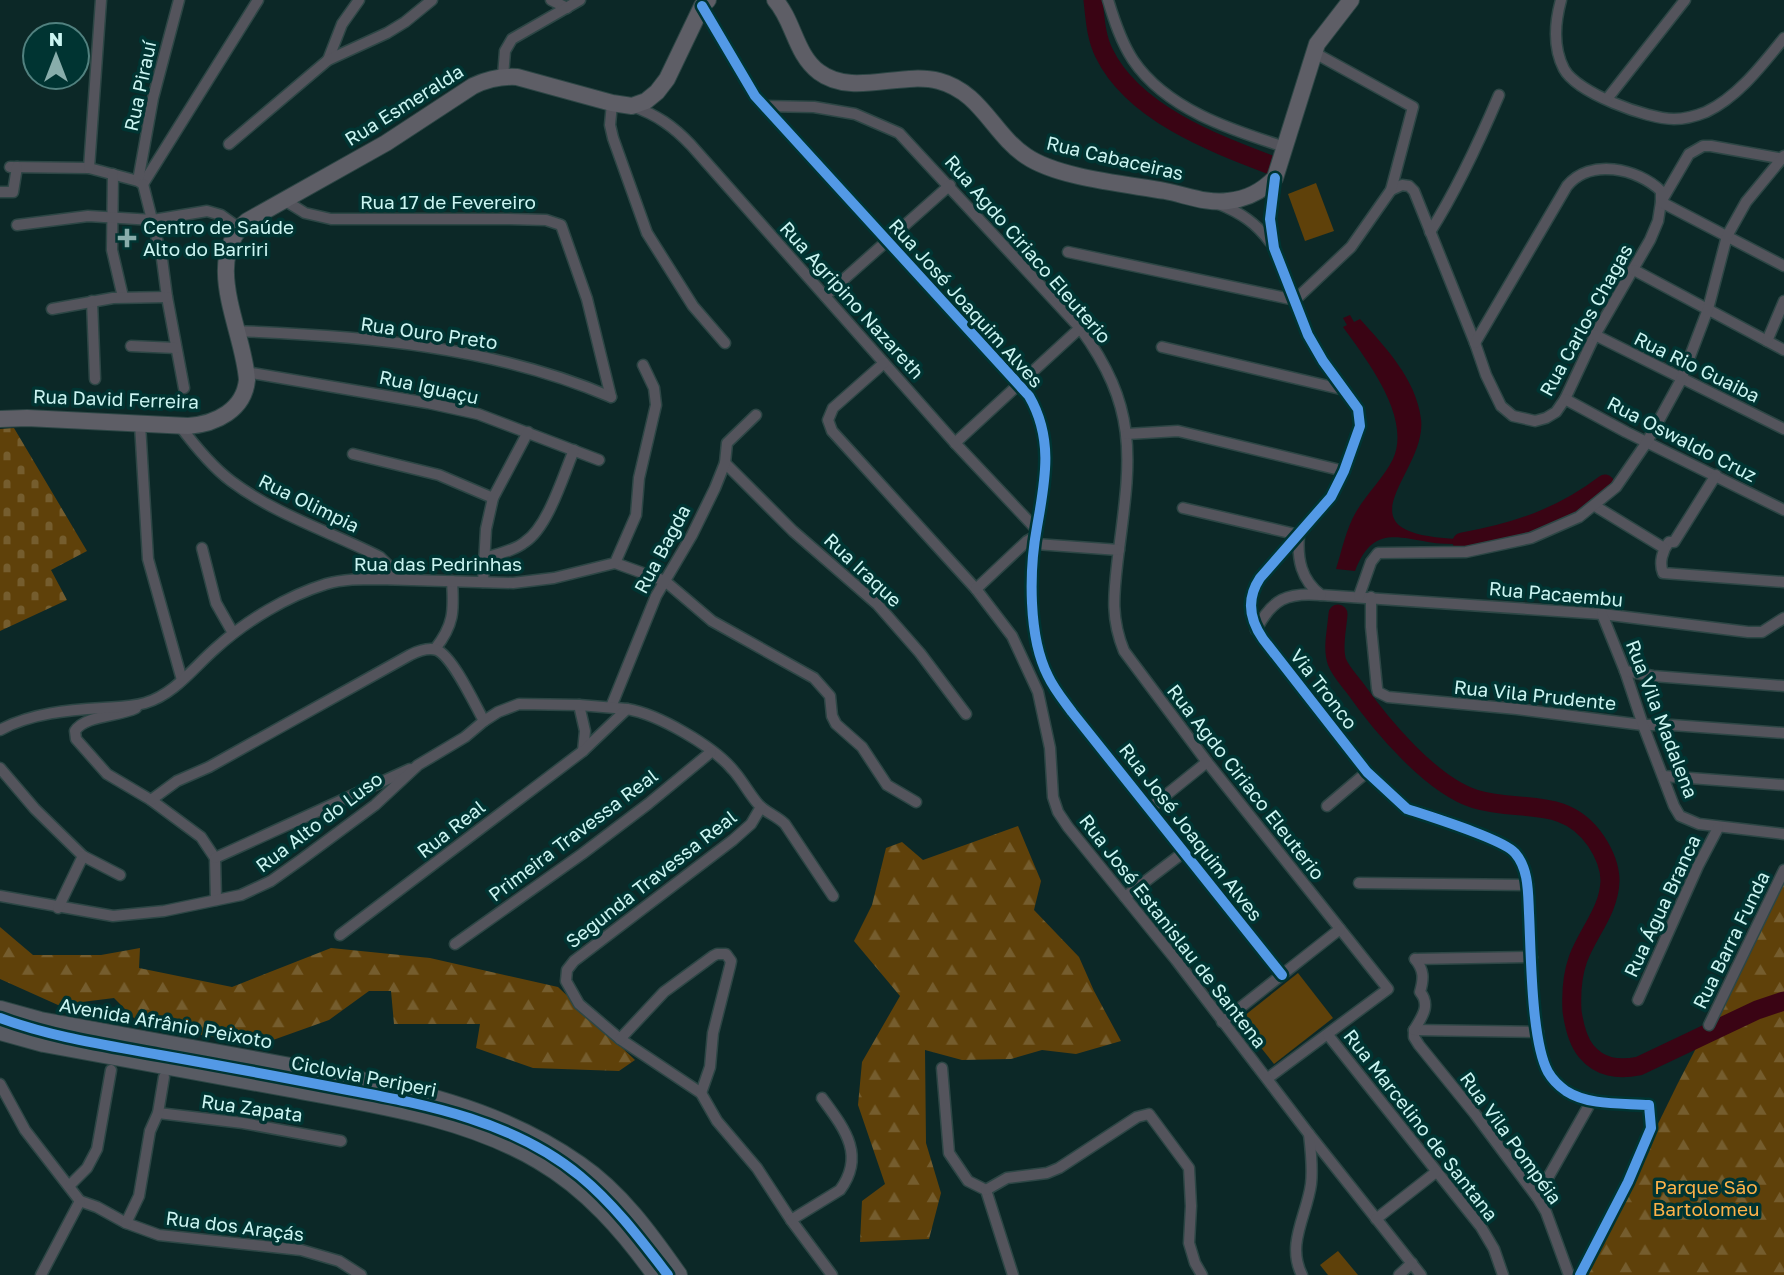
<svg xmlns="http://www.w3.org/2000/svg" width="1784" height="1275" font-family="'Golos Text',sans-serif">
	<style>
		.forest { fill: url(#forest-firs) }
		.cemetery { fill: url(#cemetery-stones) }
		.garden { fill: #5f410a }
		.water { fill: #3a0414 }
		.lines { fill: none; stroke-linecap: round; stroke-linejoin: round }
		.river { stroke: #3a0414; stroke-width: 19 }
		.street-casing { stroke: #2d4645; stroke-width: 13 }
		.secondary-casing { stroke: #2d4645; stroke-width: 18 }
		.primary-casing { stroke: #2d4645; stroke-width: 20 }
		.street { stroke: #54545c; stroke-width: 10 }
		.secondary { stroke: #5e5e66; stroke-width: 16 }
		.primary { stroke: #585b63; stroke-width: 18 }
		.cycleway-casing { stroke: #003432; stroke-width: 15 }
		.cycleway { stroke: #5399e6; stroke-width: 10 }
		.poi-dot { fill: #88adab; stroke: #003432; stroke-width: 2.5 }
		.labels { text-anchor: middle; stroke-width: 7; stroke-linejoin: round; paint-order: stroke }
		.street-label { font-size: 19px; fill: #cbf5f2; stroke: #003432 }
		.poi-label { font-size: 19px; fill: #cbf5f2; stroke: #003432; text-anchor: start }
		.park-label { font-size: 19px; fill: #feb249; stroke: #003432 }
	</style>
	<defs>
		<pattern id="forest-firs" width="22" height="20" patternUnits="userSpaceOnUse" patternTransform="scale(1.75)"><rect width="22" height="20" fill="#5f410a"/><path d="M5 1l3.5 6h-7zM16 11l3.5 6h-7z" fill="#755d2e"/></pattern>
		<pattern id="cemetery-stones" width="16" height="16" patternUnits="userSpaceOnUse" patternTransform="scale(1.75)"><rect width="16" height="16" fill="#5f410a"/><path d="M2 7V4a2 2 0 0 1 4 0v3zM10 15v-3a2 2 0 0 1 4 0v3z" fill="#755d2e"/></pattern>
	</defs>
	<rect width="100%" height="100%" fill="#0c2827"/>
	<g class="forest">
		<path d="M1018,826L1041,881L1034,910L1079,957L1094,991L1121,1041L1076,1054L1042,1050L1011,1059L962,1060L925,1050L926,1143L941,1193L929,1239L860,1242L862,1201L885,1184L858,1105L862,1062L900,996L854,941L872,905L886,848L902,842L923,860Z"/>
		<path d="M1784,878V1275H1584L1677,1085Z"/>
		<path d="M0,927L33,955H101L140,948L139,968L232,987L331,948L430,958L558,987L635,1060L619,1071L533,1068L476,1048L480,1024H394L391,991H369L329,1020L259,1045L140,1024L114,998L58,1005L0,979Z"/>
	</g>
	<path class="cemetery" d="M14,428L87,551L51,570L67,600L0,631V429Z"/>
	<g class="garden">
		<path d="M1316,183L1334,231L1305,241L1288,194Z"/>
		<path d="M1298,973L1333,1018L1274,1064L1239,1020Z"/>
		<path d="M1338,1251L1358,1275H1328L1320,1265Z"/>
	</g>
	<path class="water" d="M1350,315L1354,322L1360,319C1386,348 1416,379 1421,419C1428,474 1329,535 1462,539V544C1451,544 1439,544 1428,542C1391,535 1371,530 1355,571L1336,569C1342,550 1346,529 1356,512C1367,493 1383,479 1393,459C1412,417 1366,359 1343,327L1347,325L1343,318Z"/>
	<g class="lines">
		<g class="river">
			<path d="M1093,0C1095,18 1096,37 1104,53C1133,113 1213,143 1271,165"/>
			<path d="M1462,542C1515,533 1562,517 1605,484"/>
			<path d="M1338,614C1337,629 1332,648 1337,662C1341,672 1349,680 1355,688C1381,725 1431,785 1475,799C1520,813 1565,795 1596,841C1604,853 1610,866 1610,881C1609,911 1588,932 1578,959C1572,976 1571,993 1572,1011C1574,1025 1577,1040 1586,1051C1600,1068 1618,1070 1639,1066L1757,1010L1784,1001"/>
		</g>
		<defs>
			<g id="street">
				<path d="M551,0L567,8"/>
				<path d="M1108,0C1114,20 1121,42 1133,60C1166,109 1231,130 1285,147"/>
				<path d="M1561,0C1555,22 1553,48 1564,69C1577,93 1647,119 1674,119C1685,119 1696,116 1706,112C1738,97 1762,65 1784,38"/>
				<path d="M702,6L755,96L1029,396C1054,439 1045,481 1037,527C1029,570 1028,637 1048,676C1054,689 1064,701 1072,712L1282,975"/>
				<path d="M328,60L342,24L359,0"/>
				<path d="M503,76L505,51L512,39L580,0"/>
				<path d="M1607,99L1685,0"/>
				<path d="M612,103L610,125L613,138L647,233L693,306L725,343"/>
				<path d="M632,106C657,115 673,126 691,145L955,443L1037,530"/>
				<path d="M764,106L814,107L855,114L899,133L1080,328C1141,411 1130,462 1118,557C1114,592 1110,617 1124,651L1207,762L1388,989L1268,1078"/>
				<path d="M229,144L328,60L387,33L405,22L432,0"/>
				<path d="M10,167L89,168L138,181L143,184L258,0"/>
				<path d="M89,168L101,0"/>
				<path d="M113,174L112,250L123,297"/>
				<path d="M1275,178L1270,219L1274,248L1308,335L1323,361L1358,409L1360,426L1344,471L1331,497L1260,578C1246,599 1249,619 1263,639L1367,772L1407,809C1428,816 1503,839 1515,853C1529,869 1528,893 1529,913C1531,951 1531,1041 1548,1072C1552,1079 1559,1086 1566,1091C1589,1106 1623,1103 1649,1105L1651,1128L1628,1182L1580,1275"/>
				<path d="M138,181L153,98L179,0"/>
				<path d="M143,184L162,259L167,297L184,388"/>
				<path d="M1391,190L1402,185L1409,186L1414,191L1475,343L1486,375L1501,406L1513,416L1535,421L1546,418L1556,412L1565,399L1595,335L1650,240L1658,221L1661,202L1689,154L1703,146H1711L1784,159"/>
				<path d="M0,192H13L17,167"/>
				<path d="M284,200L305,213L331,219H509L546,220L561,225L587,299L611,397"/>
				<path d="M1219,204C1241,213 1256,223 1270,242"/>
				<path d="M17,225L88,216L153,220L207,211L221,215L239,228"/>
				<path d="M1430,232C1458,188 1479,142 1499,95"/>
				<path d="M1068,252L1295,300L1351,247L1391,190L1413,107L1313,52"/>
				<path d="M1634,270L1784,350"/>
				<path d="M825,296L950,185"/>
				<path d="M92,301L95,379"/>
				<path d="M52,309L113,298L167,297"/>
				<path d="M236,331C364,336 492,346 611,397"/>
				<path d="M1595,335L1784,429"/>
				<path d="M1767,341L1784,301"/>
				<path d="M1475,343L1567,186C1590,158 1637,168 1661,191V202L1784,266"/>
				<path d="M131,346L176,348"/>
				<path d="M1162,347L1345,390"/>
				<path d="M884,363L833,408L828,420L832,431L976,589L1012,636L1038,692L1050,748L1053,797L1058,812L1068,827L1176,960L1309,1134L1421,1275"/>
				<path d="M246,372L428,403L478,414L599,460"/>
				<path d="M1565,399L1626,432L1784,510"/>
				<path d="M140,424L148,559L182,680"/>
				<path d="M180,426C195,446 211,466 231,481C276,515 331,532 380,557L389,566L391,579"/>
				<path d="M1127,434L1178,431L1344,471"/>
				<path d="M955,443L1080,328"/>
				<path d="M353,454L439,475L493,498"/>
				<path d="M725,463L793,531L877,604L920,653L966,714"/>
				<path d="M1716,475L1674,542H1669C1662,551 1659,563 1663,573L1784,582"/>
				<path d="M1595,506L1664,548"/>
				<path d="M1183,508L1299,535"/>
				<path d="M1299,535C1297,559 1301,580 1321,595L1602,614L1748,632H1762L1784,618"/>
				<path d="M1036,544L1119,550"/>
				<path d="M202,548L216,603L233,633"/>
				<path d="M484,558C497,554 514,551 525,542C548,527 563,476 574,450"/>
				<path d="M615,563L665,581L712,621L814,678L830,696L832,716L836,724L862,747L887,785L916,802"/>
				<path d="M483,582L486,529L493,498L528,432"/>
				<path d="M976,589L1027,541L1036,536"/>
				<path d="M1359,596L1371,562L1378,553L1466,552L1531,538L1579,517L1616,487L1647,442L1681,380L1708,309L1727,236L1746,202L1784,156"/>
				<path d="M1371,597V627L1377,688L1378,692L1388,697L1517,709L1643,725H1672L1784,733"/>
				<path d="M1602,614L1625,671L1643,725L1674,806L1680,816L1699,824L1784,834"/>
				<path d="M1256,630C1272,599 1287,592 1321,595"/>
				<path d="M435,649C454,625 454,611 452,581"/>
				<path d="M1625,671L1653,676L1784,686"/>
				<path d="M579,705L585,731L583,751"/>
				<path d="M611,707L656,596L692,535L715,488L725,463L727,443L756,415"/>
				<path d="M136,708C118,717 85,715 75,731L76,739L107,774L151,800L201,837L215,858L216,900"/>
				<path d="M484,721L498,712L519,704L579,705L627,709C658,714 713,746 733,770C743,781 749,794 759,805C765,812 777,816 785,824L833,896"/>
				<path d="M0,730C31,713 69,710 103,708C117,707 132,707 145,703C175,694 194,667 216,648C246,621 287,596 326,584C343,579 361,579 379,579L513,583L554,578L615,563L636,515L639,478L656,405L654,388L643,365"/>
				<path d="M0,768L35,809L83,856L120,875"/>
				<path d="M1663,776L1784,785"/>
				<path d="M1327,806L1367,772"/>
				<path d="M761,807L751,824L733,840L574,961L567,970L566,981L579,1004L620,1039L701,1093L717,1121L757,1168L791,1220L832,1275"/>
				<path d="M1150,808L1207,762"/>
				<path d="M215,858L410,769"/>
				<path d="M1359,883L1528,885"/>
				<path d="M0,896L113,916L164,911L241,895L271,881L302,859L375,805L418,765L465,737L484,721C475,705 453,657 437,650C428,647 418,651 410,655L209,767L177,781L151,800"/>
				<path d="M1125,897L1184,852"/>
				<path d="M58,908L83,856"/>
				<path d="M340,935L583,751L627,709"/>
				<path d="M455,944L582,854L648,804L711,752"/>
				<path d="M1415,959L1532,957"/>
				<path d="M1638,1000L1698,866L1718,828"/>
				<path d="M1222,1022L1340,929"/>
				<path d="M1709,1025L1784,870"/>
				<path d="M1414,1030V1037L1419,1045L1475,1114L1537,1197L1546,1212L1569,1275"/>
				<path d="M1414,1030L1538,1032"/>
				<path d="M1414,1030C1422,1017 1431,1005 1420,992C1424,978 1424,970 1415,959"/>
				<path d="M1328,1035L1481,1227L1494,1249L1503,1275"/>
				<path d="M620,1039L664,992L713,956L717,954H726L731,961L730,966L713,1033L710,1067L701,1093"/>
				<path d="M942,1068L949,1153L968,1181L986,1190L1013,1275"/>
				<path d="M0,1084L25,1130L80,1201L97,1207L126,1223L159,1235L301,1250L339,1261L361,1275"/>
				<path d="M158,1113L243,1123L341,1141"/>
				<path d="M70,1185L87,1168L97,1149L111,1070"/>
				<path d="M986,1190L1007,1178L1047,1173L1059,1168L1137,1117L1149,1114L1189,1168L1191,1206L1189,1243L1195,1263L1202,1275"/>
				<path d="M1537,1197L1592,1100"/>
				<path d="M1376,1219L1436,1172"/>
				<path d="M791,1220L840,1190C866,1155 844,1128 822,1098"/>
				<path d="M126,1223L139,1196L150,1131L158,1113L164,1077"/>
				<path d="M41,1275L80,1201"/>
				<path d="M1302,1275C1286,1244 1307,1215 1311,1184C1313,1168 1311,1151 1309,1134"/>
				<path d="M1399,1275L1412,1263"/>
			</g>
			<g id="secondary">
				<path d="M775,0C794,21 795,54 819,72C852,97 901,71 939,81C981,92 993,134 1026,156C1058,178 1126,184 1165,191C1186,195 1207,204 1228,201C1247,199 1261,192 1275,178L1317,44L1351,0"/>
				<path d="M0,419L27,418L188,426C216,424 244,410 247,380C244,330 201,261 247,221L386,143L473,86C488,79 501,76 517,77L612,103L632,106L646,101L657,92L667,79L702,6L708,0"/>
			</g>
			<g id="primary">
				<path d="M0,1010L40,1021C125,1037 211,1052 296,1068C396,1088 494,1105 579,1165C620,1193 650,1235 678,1275"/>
				<path d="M0,1031L44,1043C126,1058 208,1073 290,1088C375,1104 464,1116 539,1160C587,1188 624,1230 656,1275"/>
			</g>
		</defs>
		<use href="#street" class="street-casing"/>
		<use href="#secondary" class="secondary-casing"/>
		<use href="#primary" class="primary-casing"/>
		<use href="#street" class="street"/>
		<use href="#secondary" class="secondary"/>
		<use href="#primary" class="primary"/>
		<defs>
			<g id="cycleway">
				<path d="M702,6L755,96L1029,396C1054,439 1045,481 1037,527C1029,570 1028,637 1048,676C1054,689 1064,701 1072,712L1282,975"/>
				<path d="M1275,178L1270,219L1274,248L1308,335L1323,361L1358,409L1360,426L1344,471L1331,497L1260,578C1246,599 1249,619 1263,639L1367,772L1407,809C1428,816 1503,839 1515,853C1529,869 1528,893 1529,913C1531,951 1531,1041 1548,1072C1552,1079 1559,1086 1566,1091C1589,1106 1623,1103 1649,1105L1651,1128L1628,1182L1580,1275"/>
				<path d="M0,1018C51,1037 106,1045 160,1055C223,1066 286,1078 348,1090C429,1105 515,1122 580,1176C614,1204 641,1240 668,1275"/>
			</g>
		</defs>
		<use href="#cycleway" class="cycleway-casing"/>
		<use href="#cycleway" class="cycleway"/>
	</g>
	<path class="poi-dot" d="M123.5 227.5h7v7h7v7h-7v7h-7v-7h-7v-7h7z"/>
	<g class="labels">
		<g class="street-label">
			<text transform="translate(140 86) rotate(-78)" y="7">Rua Pirauí</text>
			<text transform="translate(404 105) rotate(-32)" y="7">Rua Esmeralda</text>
			<text transform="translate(1115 158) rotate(13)" y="7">Rua Cabaceiras</text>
			<text x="448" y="209">Rua 17 de Fevereiro</text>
			<text transform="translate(1028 249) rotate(49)" y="7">Rua Agdo Ciriaco Eleuterio</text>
			<text transform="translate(852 300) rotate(48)" y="7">Rua Agripino Nazareth</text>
			<text transform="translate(966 303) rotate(48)" y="7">Rua José Joaquim Alves</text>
			<text transform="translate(1586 320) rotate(-61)" y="7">Rua Carlos Chagas</text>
			<text transform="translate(429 333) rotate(8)" y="7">Rua Ouro Preto</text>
			<text transform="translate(1697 367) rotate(26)" y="7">Rua Rio Guaiba</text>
			<text transform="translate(429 387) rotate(12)" y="7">Rua Iguaçu</text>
			<text transform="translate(116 399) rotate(2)" y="7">Rua David Ferreira</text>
			<text transform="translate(1682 439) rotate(27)" y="7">Rua Oswaldo Cruz</text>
			<text transform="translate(309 503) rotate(26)" y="7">Rua Olimpia</text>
			<text transform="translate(662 549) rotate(-62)" y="7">Rua Bagda</text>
			<text x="438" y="571">Rua das Pedrinhas</text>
			<text transform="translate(863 570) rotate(43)" y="7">Rua Iraque</text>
			<text transform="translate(1556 594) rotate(5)" y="7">Rua Pacaembu</text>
			<text transform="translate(1324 689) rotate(52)" y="7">Via Tronco</text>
			<text transform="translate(1535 695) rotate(6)" y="7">Rua Vila Prudente</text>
			<text transform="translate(1662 719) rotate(69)" y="7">Rua Vila Madalena</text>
			<text transform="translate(1246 782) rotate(52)" y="7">Rua Agdo Ciriaco Eleuterio</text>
			<text transform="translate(319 822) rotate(-37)" y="7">Rua Alto do Luso</text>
			<text transform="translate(451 829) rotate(-38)" y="7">Rua Real</text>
			<text transform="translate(1191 832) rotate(52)" y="7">Rua José Joaquim Alves</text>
			<text transform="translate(573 835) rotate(-37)" y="7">Primeira Travessa Real</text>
			<text transform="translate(651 879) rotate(-38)" y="7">Segunda Travessa Real</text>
			<text transform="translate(1662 906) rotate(-65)" y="7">Rua Água Branca</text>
			<text transform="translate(1173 931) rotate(52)" y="7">Rua José Estanislau de Santena</text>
			<text transform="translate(1731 940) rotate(-64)" y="7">Rua Barra Funda</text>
			<text transform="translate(166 1023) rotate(10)" y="7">Avenida Afrânio Peixoto</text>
			<text transform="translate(364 1076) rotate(11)" y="7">Ciclovia Periperi</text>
			<text transform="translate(252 1108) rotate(8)" y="7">Rua Zapata</text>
			<text transform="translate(1421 1125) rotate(52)" y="7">Rua Marcelino de Santana</text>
			<text transform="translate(1511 1138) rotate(54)" y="7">Rua Vila Pompéia</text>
			<text transform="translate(235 1226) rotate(7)" y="7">Rua dos Araçás</text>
		</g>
		<g class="poi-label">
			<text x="143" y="234">Centro de Saúde<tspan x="143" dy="22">Alto do Barriri</tspan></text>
		</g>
		<g class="park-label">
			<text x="1706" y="1194">Parque São<tspan x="1706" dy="22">Bartolomeu</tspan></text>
		</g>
	</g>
	<g transform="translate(56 56)"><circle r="33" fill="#003432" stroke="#51817f" stroke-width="2"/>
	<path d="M0-5L12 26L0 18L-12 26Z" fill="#88adab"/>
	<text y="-10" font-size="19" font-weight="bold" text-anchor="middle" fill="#cbf5f2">N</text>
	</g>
</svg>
